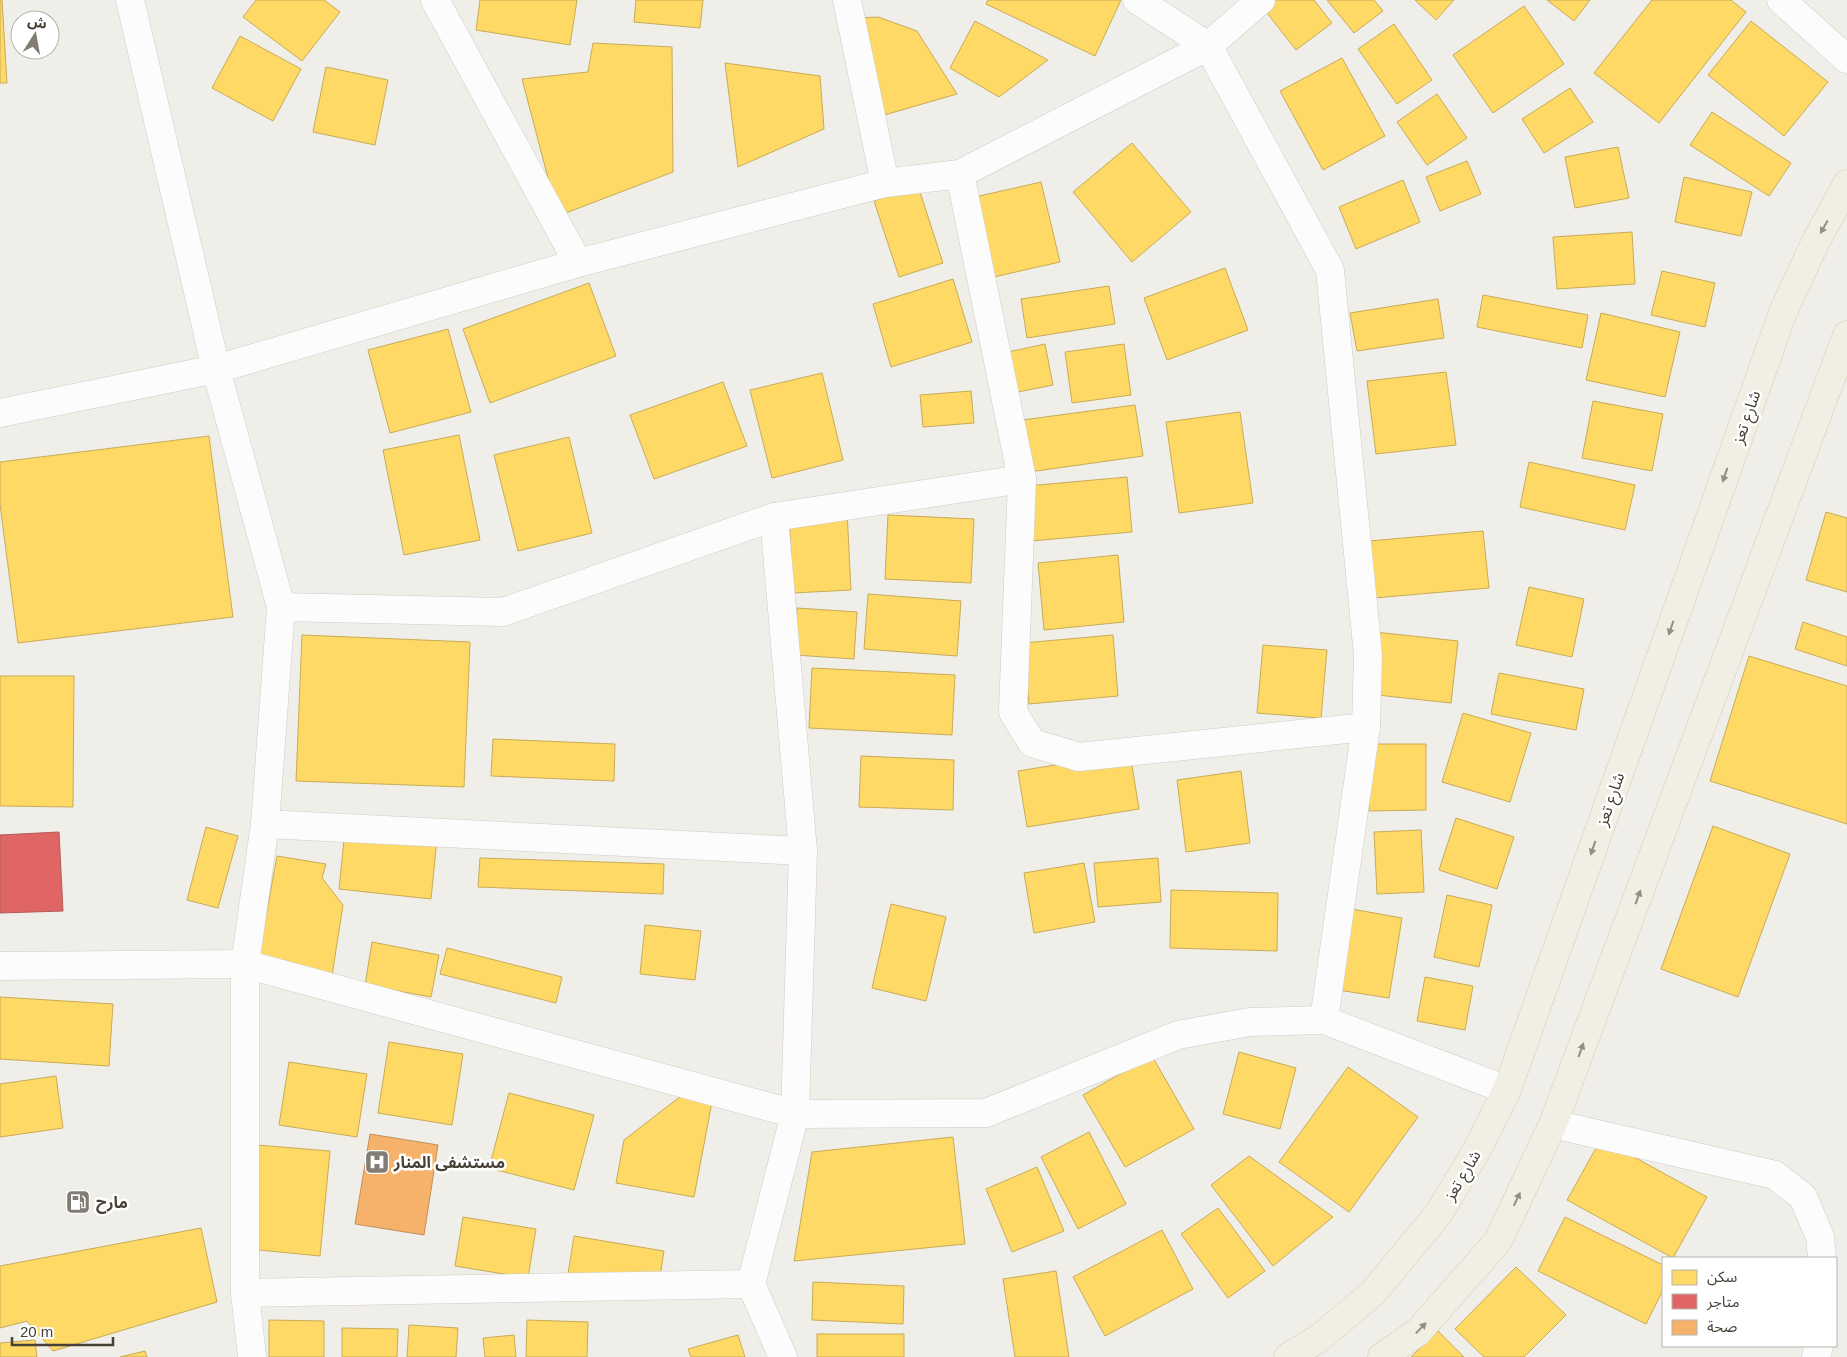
<svg xmlns="http://www.w3.org/2000/svg" width="1847" height="1357" font-family="Helvetica,'Noto Sans Arabic',sans-serif">
	<style>
		.homes { fill: #ffd966; stroke: #c8ab57 }
		.shops { fill: #e06666; stroke: #b25b57 }
		.health { fill: #f6b26b; stroke: #c1905b }
		.lines { fill: none; stroke-linecap: round; stroke-linejoin: round }
		.minor-casing { stroke: #ceccc6; stroke-width: 29 }
		.primary-casing { stroke: #d3ccb5; stroke-width: 29 }
		.minor { stroke: #fdfcfc; stroke-width: 28 }
		.primary { stroke: #f1eee3; stroke-width: 28 }
		.oneway { fill: #938e83 }
		.labels { text-anchor: middle; stroke-width: 5; stroke-linejoin: round; paint-order: stroke }
		.street-label { font-size: 16px; fill: #464035; stroke: #fff }
		.poi-label { font-size: 16px; font-weight: bold; fill: #464035; stroke: #fff; text-anchor: start }
	</style>
	<rect width="100%" height="100%" fill="#f0eee8"/>
	<g class="homes">
		<path d="M0,0H2L7,83H0Z"/>
		<path d="M256,0H324L340,12L302,61L243,17Z"/>
		<path d="M480,0H577L570,45L476,30Z"/>
		<path d="M636,0H703L700,28L634,22Z"/>
		<path d="M988,0H1121L1095,56L986,4Z"/>
		<path d="M1257,0H1314L1332,23L1296,50Z"/>
		<path d="M1327,0H1374L1383,11L1354,33Z"/>
		<path d="M1415,0H1454L1436,20Z"/>
		<path d="M1547,0H1590L1574,21Z"/>
		<path d="M1652,0H1731L1746,12L1659,123L1594,73Z"/>
		<path d="M1524,6L1564,64L1493,113L1453,55Z"/>
		<path d="M878,17L917,31L957,94L874,118L858,18Z"/>
		<path d="M975,21L1048,60L999,97L950,68Z"/>
		<path d="M1751,21L1828,82L1784,136L1708,75Z"/>
		<path d="M1394,24L1432,80L1397,104L1358,49Z"/>
		<path d="M240,36L301,69L273,121L212,88Z"/>
		<path d="M593,43L672,47L673,172L558,216L522,79L588,72Z"/>
		<path d="M1342,58L1385,136L1323,170L1280,91Z"/>
		<path d="M725,63L820,76L824,129L738,167Z"/>
		<path d="M326,67L388,80L375,145L313,132Z"/>
		<path d="M1570,88L1593,122L1544,153L1522,119Z"/>
		<path d="M1437,94L1467,138L1427,165L1397,122Z"/>
		<path d="M1712,112L1791,163L1769,196L1690,145Z"/>
		<path d="M1132,143L1191,212L1132,262L1073,192Z"/>
		<path d="M1618,147L1629,198L1575,208L1565,157Z"/>
		<path d="M1467,161L1481,194L1440,211L1426,177Z"/>
		<path d="M1684,177L1752,192L1741,236L1675,222Z"/>
		<path d="M1403,180L1420,222L1356,249L1339,207Z"/>
		<path d="M1041,182L1060,262L985,279L966,199Z"/>
		<path d="M918,186L943,263L899,277L874,201Z"/>
		<path d="M1632,232L1635,284L1557,289L1553,237Z"/>
		<path d="M1225,268L1248,330L1167,360L1144,298Z"/>
		<path d="M1662,271L1715,283L1705,327L1651,315Z"/>
		<path d="M953,279L972,342L891,367L873,304Z"/>
		<path d="M589,283L616,356L490,403L463,329Z"/>
		<path d="M1109,286L1115,324L1027,338L1021,299Z"/>
		<path d="M1483,295L1588,315L1582,348L1477,327Z"/>
		<path d="M1438,299L1444,338L1357,351L1350,313Z"/>
		<path d="M1601,313L1680,332L1665,397L1586,380Z"/>
		<path d="M448,329L471,412L390,433L368,350Z"/>
		<path d="M1045,344L1053,385L1003,395L994,355Z"/>
		<path d="M1124,344L1131,395L1072,403L1065,352Z"/>
		<path d="M1446,372L1456,445L1376,454L1367,381Z"/>
		<path d="M822,373L843,460L772,478L750,390Z"/>
		<path d="M723,382L747,446L654,479L630,415Z"/>
		<path d="M971,391L974,423L923,427L920,395Z"/>
		<path d="M1593,401L1663,414L1652,471L1582,458Z"/>
		<path d="M1135,405L1143,456L1022,473L1015,421Z"/>
		<path d="M1240,412L1253,503L1179,513L1166,422Z"/>
		<path d="M459,435L480,540L404,555L383,450Z"/>
		<path d="M209,436L233,617L18,643L0,504V462Z"/>
		<path d="M569,437L592,533L518,551L494,455Z"/>
		<path d="M1529,462L1635,485L1625,530L1520,507Z"/>
		<path d="M1127,477L1132,532L1031,541L1027,486Z"/>
		<path d="M847,511L851,590L793,593L789,514Z"/>
		<path d="M1826,512L1847,518V592L1806,580Z"/>
		<path d="M888,515L974,519L971,583L885,579Z"/>
		<path d="M1483,531L1489,588L1374,598L1369,541Z"/>
		<path d="M1118,555L1124,622L1044,630L1038,563Z"/>
		<path d="M1529,587L1584,599L1572,657L1516,645Z"/>
		<path d="M868,594L961,601L957,656L864,649Z"/>
		<path d="M797,608L857,612L854,659L795,655Z"/>
		<path d="M1803,622L1847,637V666L1795,649Z"/>
		<path d="M1375,632L1458,641L1451,703L1368,694Z"/>
		<path d="M302,635L470,642L464,787L296,781Z"/>
		<path d="M1113,635L1118,696L1029,704L1023,643Z"/>
		<path d="M1263,645L1327,650L1321,718L1257,713Z"/>
		<path d="M1749,656L1847,686V824L1710,781Z"/>
		<path d="M812,668L955,675L952,735L809,728Z"/>
		<path d="M1499,673L1584,689L1576,730L1491,714Z"/>
		<path d="M0,676H74L73,807L0,806Z"/>
		<path d="M1463,713L1531,733L1510,802L1442,782Z"/>
		<path d="M493,739L615,744L614,781L491,776Z"/>
		<path d="M1368,744H1426V810L1369,811Z"/>
		<path d="M1130,753L1139,809L1027,827L1018,771Z"/>
		<path d="M861,756L954,760L953,810L859,807Z"/>
		<path d="M1241,771L1250,843L1186,852L1177,780Z"/>
		<path d="M1456,818L1514,837L1497,889L1439,870Z"/>
		<path d="M346,820L438,829L431,899L339,889Z"/>
		<path d="M1713,826L1790,854L1738,997L1661,969Z"/>
		<path d="M206,827L238,836L218,908L187,900Z"/>
		<path d="M1421,830L1424,892L1377,894L1374,832Z"/>
		<path d="M277,856L326,864L322,878L343,905L331,982L258,960Z"/>
		<path d="M480,858L664,864L663,894L478,887Z"/>
		<path d="M1158,858L1161,902L1098,907L1094,863Z"/>
		<path d="M1084,863L1095,922L1034,933L1024,873Z"/>
		<path d="M1171,890L1278,893L1277,951L1170,948Z"/>
		<path d="M1447,895L1492,905L1479,967L1434,957Z"/>
		<path d="M891,904L946,917L926,1001L872,988Z"/>
		<path d="M1346,908L1402,918L1389,998L1332,989Z"/>
		<path d="M645,925L701,931L695,980L640,974Z"/>
		<path d="M372,942L439,955L431,997L365,985Z"/>
		<path d="M447,948L562,977L556,1003L440,974Z"/>
		<path d="M1425,977L1473,986L1465,1030L1417,1021Z"/>
		<path d="M0,997L113,1004L109,1066L0,1059Z"/>
		<path d="M389,1042L463,1054L452,1125L378,1113Z"/>
		<path d="M1239,1052L1296,1068L1280,1129L1223,1114Z"/>
		<path d="M1152,1056L1194,1129L1125,1167L1083,1095Z"/>
		<path d="M289,1062L367,1074L357,1137L279,1125Z"/>
		<path d="M1348,1067L1418,1117L1349,1212L1279,1162Z"/>
		<path d="M56,1076L63,1128L0,1137V1084Z"/>
		<path d="M699,1082L715,1086L694,1197L616,1183L624,1140Z"/>
		<path d="M509,1093L594,1115L574,1190L489,1168Z"/>
		<path d="M1089,1132L1126,1204L1078,1229L1041,1157Z"/>
		<path d="M953,1137L965,1244L794,1261L812,1152Z"/>
		<path d="M1601,1139L1707,1197L1673,1258L1567,1200Z"/>
		<path d="M257,1145L330,1151L320,1256L249,1249Z"/>
		<path d="M1249,1156L1333,1217L1273,1266L1211,1185Z"/>
		<path d="M1037,1167L1064,1231L1012,1252L986,1189Z"/>
		<path d="M1218,1208L1265,1271L1228,1298L1181,1234Z"/>
		<path d="M463,1217L536,1229L528,1278L455,1266Z"/>
		<path d="M1565,1217L1663,1265V1290L1646,1324L1538,1271Z"/>
		<path d="M201,1228L217,1302L53,1351L27,1321L0,1328V1266Z"/>
		<path d="M1162,1230L1193,1289L1105,1336L1073,1277Z"/>
		<path d="M574,1236L664,1251L658,1289L568,1274Z"/>
		<path d="M1516,1267L1566,1315L1524,1357H1484L1455,1329Z"/>
		<path d="M1056,1271L1069,1357H1015L1003,1279Z"/>
		<path d="M813,1282L904,1286L903,1324L812,1320Z"/>
		<path d="M269,1320L324,1321V1357H269Z"/>
		<path d="M527,1320L588,1322L587,1357H526Z"/>
		<path d="M409,1325L458,1328L456,1357H407Z"/>
		<path d="M342,1328L398,1329L397,1357H342Z"/>
		<path d="M1438,1331L1464,1357H1411Z"/>
		<rect x="817" y="1334" width="87" height="23"/>
		<path d="M514,1335L516,1357H485L483,1338Z"/>
		<path d="M738,1335L745,1357H691L688,1349Z"/>
		<path d="M35,1340L37,1357H0V1343Z"/>
		<path d="M145,1351L147,1357H120Z"/>
	</g>
	<path class="shops" d="M59,832L63,911L0,913V835Z"/>
	<path class="health" d="M370,1134L438,1145L424,1235L355,1224Z"/>
	<g class="lines">
		<defs>
			<g id="minor">
				<path d="M130,0L216,369L281,607L265,824L245,964V1293L252,1357"/>
				<path d="M435,0L578,263"/>
				<path d="M847,0L885,183"/>
				<path d="M1137,0L1208,46L1330,270L1368,655L1366,727L1324,1020"/>
				<path d="M1781,0L1847,59"/>
				<path d="M0,413L216,369L578,263L885,183L960,174L1208,46L1261,0"/>
				<path d="M1022,479L1013,712L1032,743L1079,757L1366,727"/>
				<path d="M774,517L803,851L795,1114L751,1284L783,1357"/>
				<path d="M281,607L503,612L774,517L1022,479L960,174"/>
				<path d="M265,824L803,851"/>
				<path d="M0,966L245,964L795,1114L986,1113L1178,1035L1250,1022L1324,1020L1507,1090"/>
				<path d="M1553,1124L1775,1175L1803,1197L1820,1237L1822,1258"/>
				<path d="M245,1293L751,1284"/>
				<path d="M1816,1357L1819,1346"/>
			</g>
			<g id="primary">
				<path d="M1288,1357L1318,1339L1373,1293L1439,1213L1478,1148L1507,1090L1783,312L1816,241L1847,184"/>
				<path d="M1382,1357L1418,1332L1498,1241L1553,1124L1847,335"/>
			</g>
		</defs>
		<use href="#minor" class="minor-casing"/>
		<use href="#primary" class="primary-casing"/>
		<use href="#minor" class="minor"/>
		<use href="#primary" class="primary"/>
	</g>
	<defs><path id="oneway-solid" d="M-6-.8H1V-3.2L6.5 0L1 3.2V.8H-6Z" transform="scale(1.25)"/></defs>
	<g class="oneway">
		<use href="#oneway-solid" transform="translate(1824 227) rotate(119)"/>
		<use href="#oneway-solid" transform="translate(1725 475) rotate(109)"/>
		<use href="#oneway-solid" transform="translate(1671 628) rotate(109)"/>
		<use href="#oneway-solid" transform="translate(1593 848) rotate(109)"/>
		<use href="#oneway-solid" transform="translate(1638 897) rotate(-70)"/>
		<use href="#oneway-solid" transform="translate(1581 1050) rotate(-70)"/>
		<use href="#oneway-solid" transform="translate(1517 1199) rotate(-65)"/>
		<use href="#oneway-solid" transform="translate(1421 1328) rotate(-46)"/>
	</g>
	<defs>
		<symbol id="hospital-square" viewBox="-11 -11 22 22"><rect x="-9" y="-9" width="18" height="18" rx="4" fill="#827d74" stroke="#fff"/><path d="M-5-5h3v3.5h4V-5h3V5h-3V1.5h-4V5h-3Z" fill="#fff"/></symbol>
		<symbol id="fuel-square" viewBox="-11 -11 22 22"><rect x="-9" y="-9" width="18" height="18" rx="4" fill="#827d74" stroke="#fff"/><path d="M-5.5-6h7V0h2V4h1.3V-2.5L3-4.5l.8-.8L6-3V5H2.5V1h-1V6h-7ZM-4.2-4.7v3.2H.2V-4.7Z" fill="#fff"/></symbol>
	</defs>
	<g fill-rule="evenodd">
		<use href="#hospital-square" x="363" y="1148" width="28" height="28"/>
		<use href="#fuel-square" x="64" y="1188" width="28" height="28"/>
	</g>
	<g class="labels">
		<g class="street-label">
			<text transform="translate(1746 417) rotate(-71)" y="6">شارع تعز</text>
			<text transform="translate(1610 799) rotate(-71)" y="6">شارع تعز</text>
			<text transform="translate(1462 1175) rotate(-59)" y="6">شارع تعز</text>
		</g>
		<g class="poi-label">
			<text x="394" y="1168">مستشفى المنار</text>
			<text x="96" y="1208">مارح</text>
		</g>
	</g>
	<rect x="1662" y="1257" width="175" height="90" fill="#ffffff" stroke="#b5b3ae"/>
	<rect x="1672" y="1270" width="25" height="15" fill="#ffd966" stroke="#b5b3ae"/>
	<text x="1707" y="1282" font-size="15" fill="#464035">سكن</text>
	<rect x="1672" y="1294" width="25" height="15" fill="#e06666" stroke="#b5b3ae"/>
	<text x="1707" y="1307" font-size="15" fill="#464035">متاجر</text>
	<rect x="1672" y="1320" width="25" height="15" fill="#f6b26b" stroke="#b5b3ae"/>
	<text x="1707" y="1332" font-size="15" fill="#464035">صحة</text>
	<g transform="translate(35 35) rotate(11)"><circle r="24" fill="#ffffff" stroke="#b5b3ae"/>
	<path d="M0-4L9 19L0 12L-9 19Z" fill="#827d74"/>
	<text y="-8" font-size="14" font-weight="bold" text-anchor="middle" fill="#464035">ش</text>
	</g>
	<path d="M12 1337v8h101v-8" fill="none" stroke="#464035" stroke-width="2.5"/>
	<text x="20" y="1337" font-size="15" fill="#464035" stroke="#ffffff" stroke-width="4" paint-order="stroke">20 m</text>
</svg>
